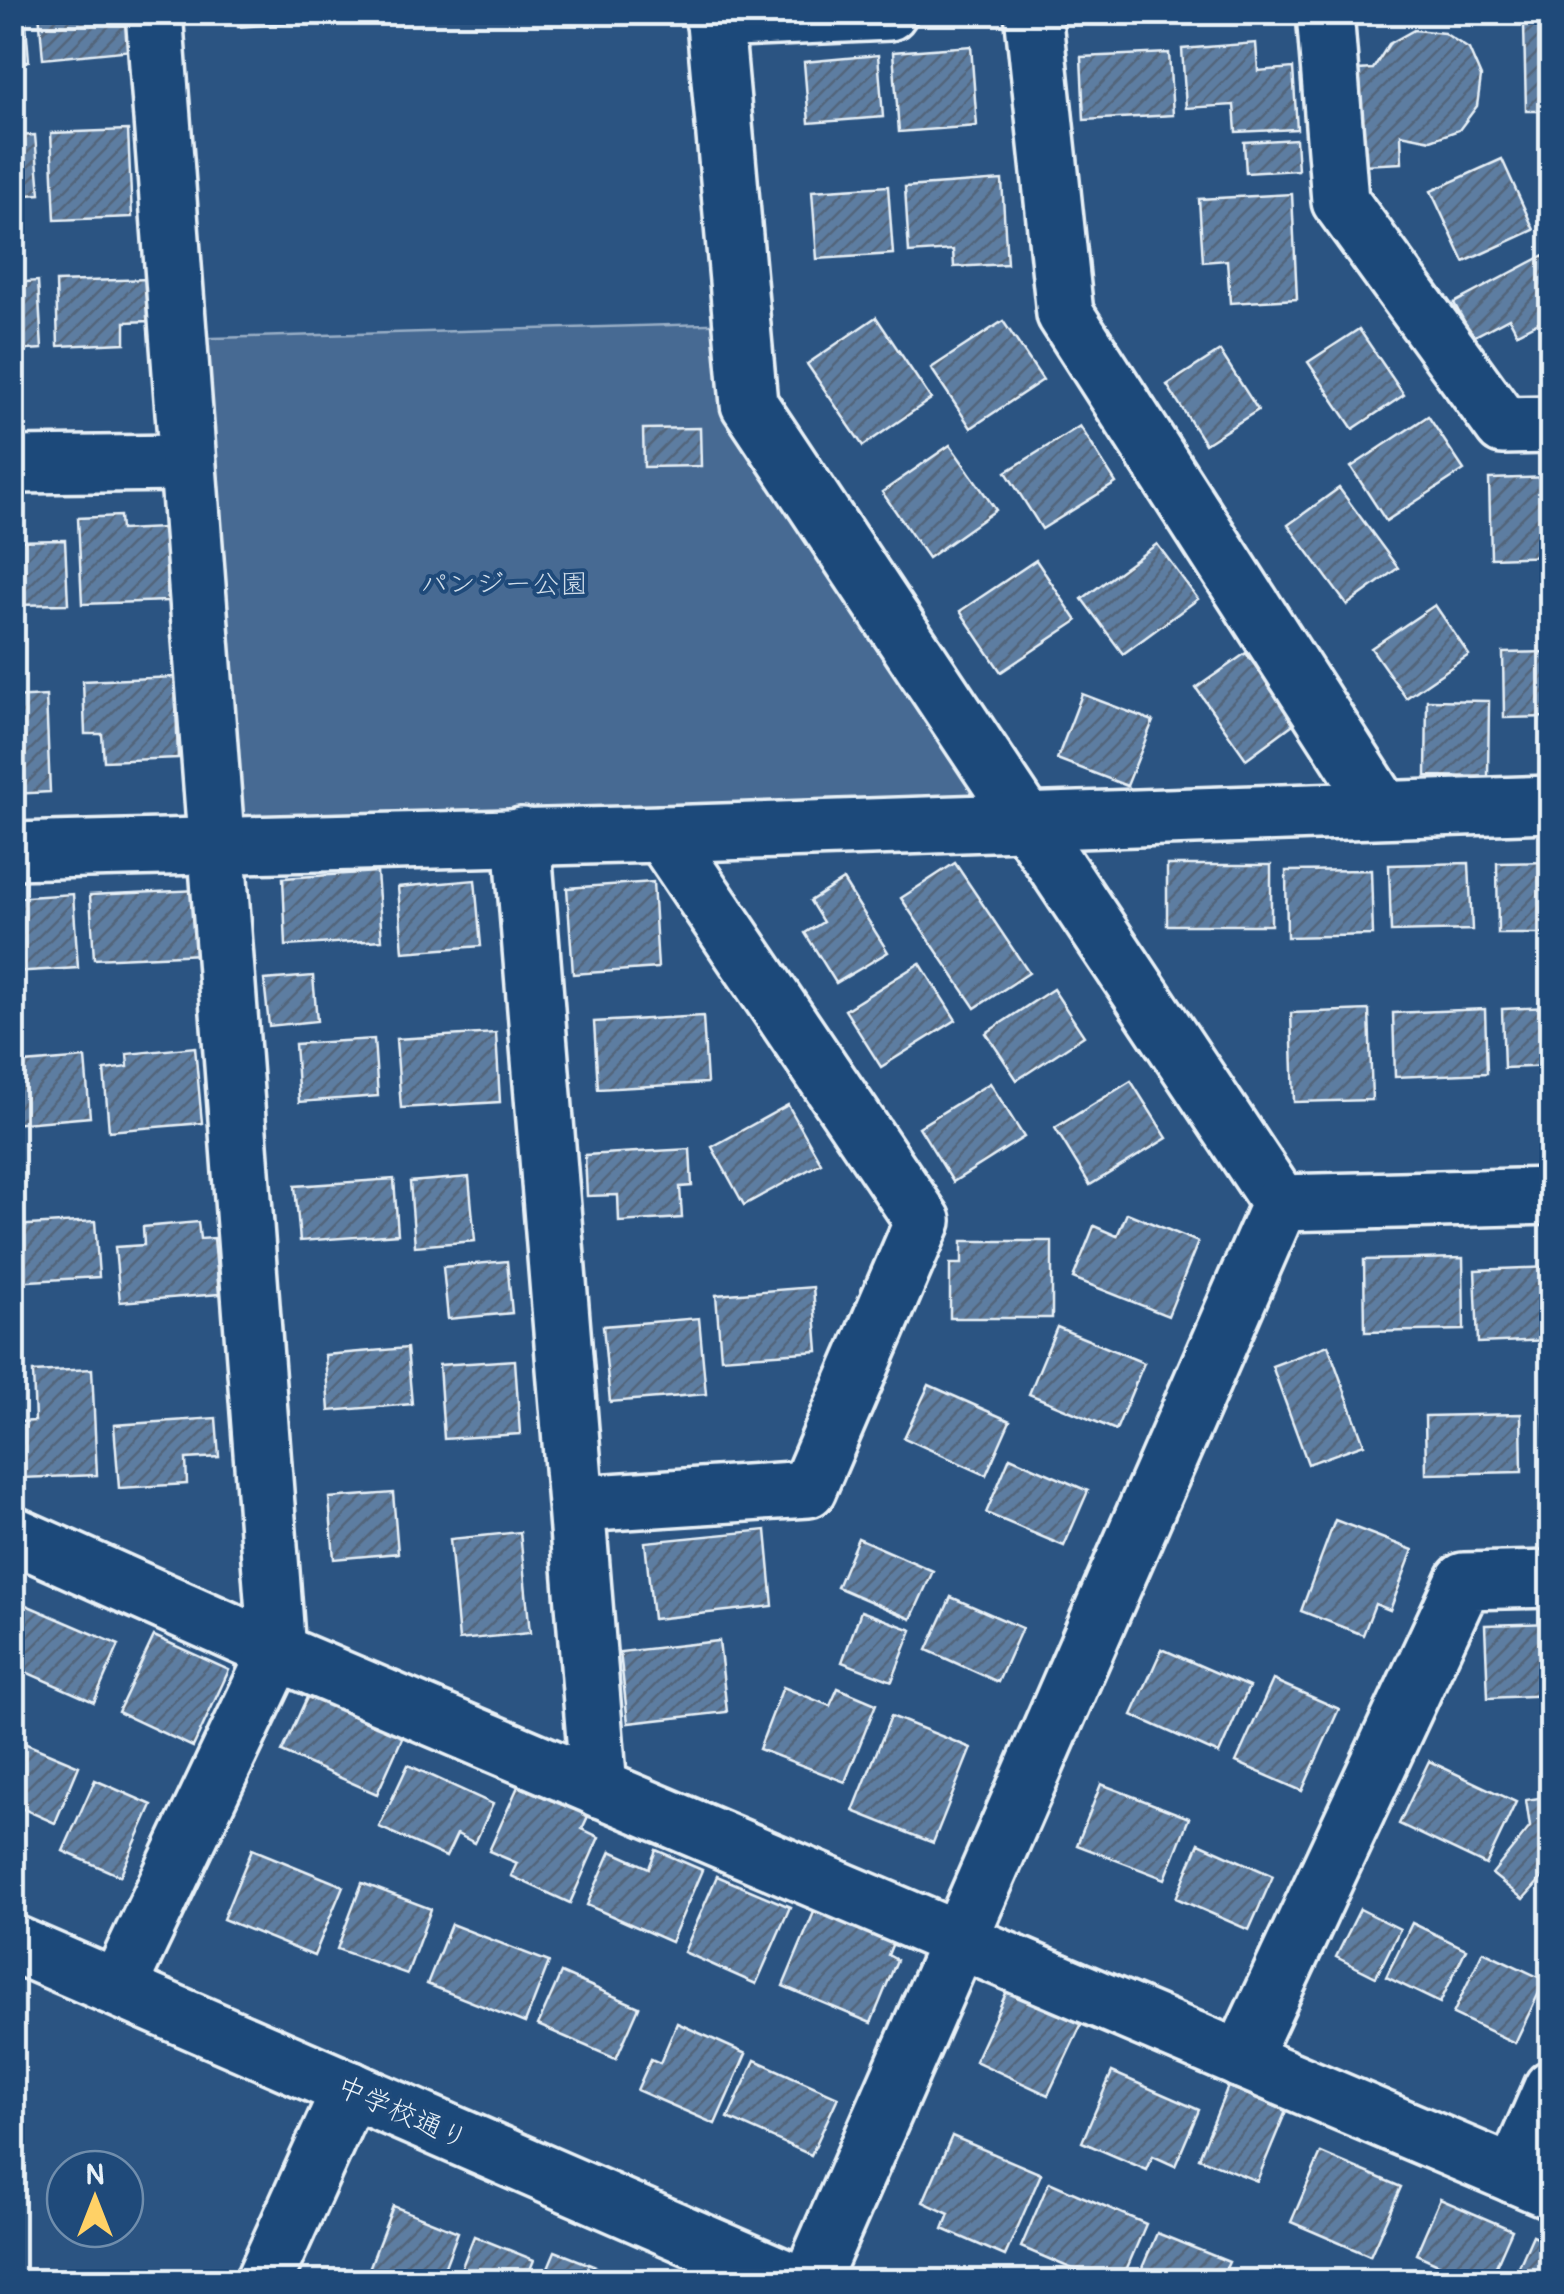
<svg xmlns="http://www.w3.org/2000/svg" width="1564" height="2294" font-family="Pangolin,'Klee One',sans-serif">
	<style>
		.green { fill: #476b93; stroke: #98aec6; stroke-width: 2.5 }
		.building { fill: url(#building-hatch); stroke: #e8f1f8; stroke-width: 2.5 }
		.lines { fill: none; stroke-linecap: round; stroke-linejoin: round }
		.minor-casing { stroke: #e8f1f8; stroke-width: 62 }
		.tertiary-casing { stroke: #e8f1f8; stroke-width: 62 }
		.minor { stroke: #1f4a7a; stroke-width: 55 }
		.tertiary { stroke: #1f4a7a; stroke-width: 55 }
		.labels { text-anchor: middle; stroke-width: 8; stroke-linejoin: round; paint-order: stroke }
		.park-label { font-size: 28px; fill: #d0dde9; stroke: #1f4a7a }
		.street-label { font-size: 28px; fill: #e8f1f8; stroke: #1f4a7a }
	</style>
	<defs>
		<pattern id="building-hatch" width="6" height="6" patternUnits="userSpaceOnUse" patternTransform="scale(2.5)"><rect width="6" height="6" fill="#5d7da1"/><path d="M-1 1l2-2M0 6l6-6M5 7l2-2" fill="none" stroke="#53657a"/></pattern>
	</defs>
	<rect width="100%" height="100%" fill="#2b5482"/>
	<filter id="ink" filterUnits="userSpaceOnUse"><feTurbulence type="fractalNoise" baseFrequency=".01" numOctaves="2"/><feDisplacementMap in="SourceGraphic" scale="20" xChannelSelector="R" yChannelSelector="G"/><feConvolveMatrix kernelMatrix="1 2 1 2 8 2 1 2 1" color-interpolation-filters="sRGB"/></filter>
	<g filter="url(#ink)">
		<path class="green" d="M742,323L749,404L1026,823L218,846L178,339Z"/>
		<g class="building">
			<path d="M12,12H25L29,61L12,63Z"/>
			<path d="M39,12H129L133,50L43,59Z"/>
			<path d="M237,12H349V18L238,27Z"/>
			<path d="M1552,23V111H1526L1524,24Z"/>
			<path d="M1414,30L1444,33L1469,49L1481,77L1477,106L1459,130L1431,140L1401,134L1402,163L1362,165L1358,70L1373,69L1389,44Z"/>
			<path d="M1256,43L1258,71L1293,68L1297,129L1236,132L1234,105L1186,108L1182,49Z"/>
			<path d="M971,46L977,126L899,132L893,52Z"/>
			<path d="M1169,53L1173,115L1084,120L1081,57Z"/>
			<path d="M878,55L883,117L809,123L804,62Z"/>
			<path d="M128,130L132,217L55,220L51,133Z"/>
			<path d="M35,135L40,194L12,196V136Z"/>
			<path d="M1296,139L1298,170L1246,173L1244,142Z"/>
			<path d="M1502,159L1534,230L1464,262L1431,191Z"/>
			<path d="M1002,180L1007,264L954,267L953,250L909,253L905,187Z"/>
			<path d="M888,186L893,254L817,259L812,191Z"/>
			<path d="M1292,194L1297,299L1230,303L1227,260L1203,262L1199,199Z"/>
			<path d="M1552,251V315L1517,333L1509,318L1473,337L1454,303Z"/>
			<path d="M150,279L151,321L125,322V343L58,346L56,282Z"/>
			<path d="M38,281L42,349L12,351V283Z"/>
			<path d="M876,317L931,399L863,446L807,364Z"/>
			<path d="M1003,321L1043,380L971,428L931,368Z"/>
			<path d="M1359,329L1404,395L1353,429L1308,362Z"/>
			<path d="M1220,351L1258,410L1205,444L1167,385Z"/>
			<path d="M1428,416L1464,470L1386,521L1351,467Z"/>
			<path d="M1080,426L1116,483L1042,529L1006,472Z"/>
			<path d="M700,428L701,466L644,467L643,429Z"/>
			<path d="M950,445L996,510L928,558L882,492Z"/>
			<path d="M1552,477V556L1491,558L1489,479Z"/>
			<path d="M1339,488L1398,568L1347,605L1288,525Z"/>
			<path d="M120,516L121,530L164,528L168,601L82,604L78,518Z"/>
			<path d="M65,540L68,604L12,605V541Z"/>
			<path d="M1157,544L1198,599L1123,654L1082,599Z"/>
			<path d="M1036,560L1077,621L1001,672L960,611Z"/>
			<path d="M1435,605L1469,655L1406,698L1371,648Z"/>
			<path d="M1552,652V717L1504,718L1503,653Z"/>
			<path d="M1246,653L1296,722L1246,759L1196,688Z"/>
			<path d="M175,677L178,758L104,761L102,734H85L83,681Z"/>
			<path d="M1082,694L1153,721L1127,786L1057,759Z"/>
			<path d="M46,696L50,792L12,794V698Z"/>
			<path d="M1427,700L1489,701L1488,777L1426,776Z"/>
			<path d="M1552,862V934H1498L1497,863Z"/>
			<path d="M955,863L1029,973L975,1008L901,898Z"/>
			<path d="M1469,863L1472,930L1391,932L1389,865Z"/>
			<rect x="1167" y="865" width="104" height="60"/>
			<path d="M1371,870L1373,935L1287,937L1286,871Z"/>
			<path d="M377,872L382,940L286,946L283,878Z"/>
			<path d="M475,880L481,946L403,952L398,887Z"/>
			<path d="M843,880L888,952L836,983L805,933L823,922L810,901Z"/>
			<path d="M653,882L658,968L573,974L567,888Z"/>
			<path d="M199,890L202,954L94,959L90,895Z"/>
			<path d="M73,894L78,968L12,972V898Z"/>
			<path d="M920,963L956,1020L881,1067L845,1010Z"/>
			<path d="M313,976L317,1021L269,1026L264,980Z"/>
			<path d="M1053,989L1084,1036L1017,1080L986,1033Z"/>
			<path d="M1552,1007V1066L1504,1068L1502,1009Z"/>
			<path d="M1485,1009L1487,1073L1395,1077L1393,1013Z"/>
			<path d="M1369,1010L1372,1100L1294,1102L1291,1013Z"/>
			<path d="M703,1016L707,1083L598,1089L594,1022Z"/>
			<path d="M496,1033L500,1102L401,1108L396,1039Z"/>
			<path d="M374,1039L378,1096L299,1102L295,1044Z"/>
			<path d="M195,1047L202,1123L109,1131L104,1070L128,1067L127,1054Z"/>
			<path d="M85,1058L90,1117L12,1124V1064Z"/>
			<path d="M1131,1081L1167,1138L1090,1185L1055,1128Z"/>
			<path d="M990,1083L1024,1137L953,1182L919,1127Z"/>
			<path d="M788,1105L821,1163L744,1205L712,1147Z"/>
			<path d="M690,1149L692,1186L680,1187L682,1218L619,1222L618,1195L587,1196L585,1155Z"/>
			<path d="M469,1177L475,1241L415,1246L410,1182Z"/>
			<path d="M394,1179L398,1234L300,1241L295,1186Z"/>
			<path d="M1127,1213L1198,1242L1168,1316L1073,1278L1094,1226L1117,1236Z"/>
			<path d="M95,1221L99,1277L12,1282V1226Z"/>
			<path d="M198,1222L200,1239L214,1238L219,1294L120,1302L115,1247L144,1245L143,1227Z"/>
			<path d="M962,1241H1052V1318H950V1264H962Z"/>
			<path d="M1463,1258L1464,1330L1365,1332L1364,1260Z"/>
			<path d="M507,1261L512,1313L448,1319L443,1267Z"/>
			<path d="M1552,1267V1340L1478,1343L1475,1270Z"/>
			<path d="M813,1287L818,1351L721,1358L716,1295Z"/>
			<path d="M699,1318L706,1394L610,1402L603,1326Z"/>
			<path d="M1057,1327L1144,1363L1116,1430L1029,1394Z"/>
			<path d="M1328,1345L1364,1444L1308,1464L1272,1366Z"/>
			<path d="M407,1348L412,1404L329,1411L325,1355Z"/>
			<path d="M515,1360L520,1434L444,1439L439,1365Z"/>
			<path d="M92,1369L97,1475L21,1478L18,1422L35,1421L33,1372Z"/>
			<path d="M929,1385L1010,1421L986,1475L904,1438Z"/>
			<path d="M1552,1411V1498H1548L1544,1412Z"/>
			<path d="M1521,1414L1522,1472L1426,1474L1425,1416Z"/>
			<path d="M216,1418L219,1457L186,1459L187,1484L119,1488L114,1425Z"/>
			<path d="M1010,1457L1088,1491L1064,1546L986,1513Z"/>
			<path d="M393,1493L398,1553L334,1559L329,1498Z"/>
			<path d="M1335,1520L1413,1550L1390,1610L1375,1604L1363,1635L1301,1611Z"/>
			<path d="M766,1530L773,1606L653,1619L645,1542Z"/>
			<path d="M520,1532L530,1633L459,1640L450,1539Z"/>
			<path d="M858,1538L933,1571L911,1619L837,1587Z"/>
			<path d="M951,1597L1022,1628L998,1682L927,1650Z"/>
			<path d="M12,1599L119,1645L94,1702L12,1666Z"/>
			<path d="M861,1611L912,1630L892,1681L842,1662Z"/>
			<path d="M1552,1623V1695L1488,1698L1485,1625Z"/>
			<path d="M154,1636L229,1670L193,1747L118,1712Z"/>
			<path d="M719,1641L727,1712L628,1723L620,1652Z"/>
			<path d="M1162,1649L1249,1687L1219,1754L1132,1715Z"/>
			<path d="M1273,1680L1339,1709L1302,1791L1236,1762Z"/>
			<path d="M783,1687L830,1706L838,1688L876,1704L845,1782L759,1749Z"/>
			<path d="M309,1693L403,1736L377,1794L282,1752Z"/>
			<path d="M891,1716L971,1748L933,1843L853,1811Z"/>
			<path d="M12,1738L79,1766L55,1823L12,1804Z"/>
			<path d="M1429,1761L1516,1802L1486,1865L1399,1824Z"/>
			<path d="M408,1765L493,1804L475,1843L457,1834L446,1857L379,1827Z"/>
			<path d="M95,1780L152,1805L120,1876L63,1851Z"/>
			<path d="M520,1782L589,1814L582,1829L599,1837L570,1903L511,1876L517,1863L489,1851Z"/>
			<path d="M1101,1784L1189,1818L1165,1879L1077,1845Z"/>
			<path d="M1552,1796V1867L1523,1899L1492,1874L1530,1827L1526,1800Z"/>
			<path d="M1199,1843L1273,1876L1249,1930L1176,1898Z"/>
			<path d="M252,1849L343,1886L314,1956L223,1919Z"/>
			<path d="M656,1850L702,1870L671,1942L587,1905L611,1851L649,1868Z"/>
			<path d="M717,1876L790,1907L756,1984L684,1952Z"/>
			<path d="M362,1883L431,1909L407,1974L337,1949Z"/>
			<path d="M817,1905L895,1938L888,1955L897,1960L871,2023L783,1986Z"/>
			<path d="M1360,1909L1400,1929L1376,1977L1336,1957Z"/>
			<path d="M1412,1923L1466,1949L1440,2003L1386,1977Z"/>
			<path d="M451,1924L549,1962L525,2023L427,1984Z"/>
			<path d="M1483,1951L1545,1980L1515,2043L1453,2014Z"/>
			<path d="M561,1973L639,2007L616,2059L538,2025Z"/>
			<path d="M1008,1989L1082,2023L1048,2095L975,2061Z"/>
			<path d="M677,2023L746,2054L715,2124L637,2090L651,2059L660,2063Z"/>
			<path d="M755,2060L838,2097L811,2155L728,2118Z"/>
			<path d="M1112,2072L1199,2110L1175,2166L1153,2156L1147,2170L1082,2142Z"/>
			<path d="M1228,2086L1286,2111L1257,2181L1199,2158Z"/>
			<path d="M952,2136L1041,2174L1005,2256L943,2229L949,2214L923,2202Z"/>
			<path d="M1321,2153L1401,2187L1370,2256L1291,2222Z"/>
			<path d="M1049,2182L1146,2224L1121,2282H1103L1021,2247Z"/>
			<path d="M1440,2199L1512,2230L1489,2282H1478L1416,2254Z"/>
			<path d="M393,2206L458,2232L439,2282H364Z"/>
			<path d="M1157,2233L1229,2262L1220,2282H1136Z"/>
			<path d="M1533,2235L1552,2243V2282H1512Z"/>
			<path d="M474,2236L534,2260L525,2282H456Z"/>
			<path d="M555,2251L596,2267L591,2282H542Z"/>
		</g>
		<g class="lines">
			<defs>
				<g id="minor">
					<path d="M714,12L749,404L1280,1203"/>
					<path d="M1033,12L1065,314L1383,809"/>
					<path d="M1325,12L1340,201L1503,426L1552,425"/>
					<path d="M714,20L889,12"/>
					<path d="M12,465L187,463"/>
					<path d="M522,836L599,1789"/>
					<path d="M12,851L662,834L1552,804"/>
					<path d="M1280,1203L1552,1196"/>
					<path d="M579,1504L808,1489L923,1221L662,834"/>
					<path d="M12,1534L277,1652L1552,2191"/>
					<path d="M118,1987L277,1652L154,12"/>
					<path d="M1241,2060L1464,1581L1552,1579"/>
					<path d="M1514,2175L1552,2088"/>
					<path d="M263,2282L350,2089"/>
					<path d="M810,2282L1280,1203"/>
				</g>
				<path id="tertiary" d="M12,1943L794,2282"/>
			</defs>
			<use href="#minor" class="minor-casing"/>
			<use href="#tertiary" class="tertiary-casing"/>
			<use href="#minor" class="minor"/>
			<use href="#tertiary" class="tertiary"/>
		</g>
	</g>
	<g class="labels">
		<g class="park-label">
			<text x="504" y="593">パンジー公園</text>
		</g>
		<g class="street-label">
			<text transform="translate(403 2112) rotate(24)" y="10">中学校通り</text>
		</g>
	</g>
	<rect width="1564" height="2294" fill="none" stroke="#1f4a7a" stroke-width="50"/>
	<rect x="25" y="25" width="1514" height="2244" fill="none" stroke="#e8f1f8" stroke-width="4" filter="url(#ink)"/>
	<g transform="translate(95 2199)"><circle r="48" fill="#1f4a7a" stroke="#6f8dac" stroke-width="2.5"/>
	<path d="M0-8L18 38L0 25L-18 38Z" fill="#ffd166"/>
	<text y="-15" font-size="28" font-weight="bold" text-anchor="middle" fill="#e8f1f8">N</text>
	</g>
</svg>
